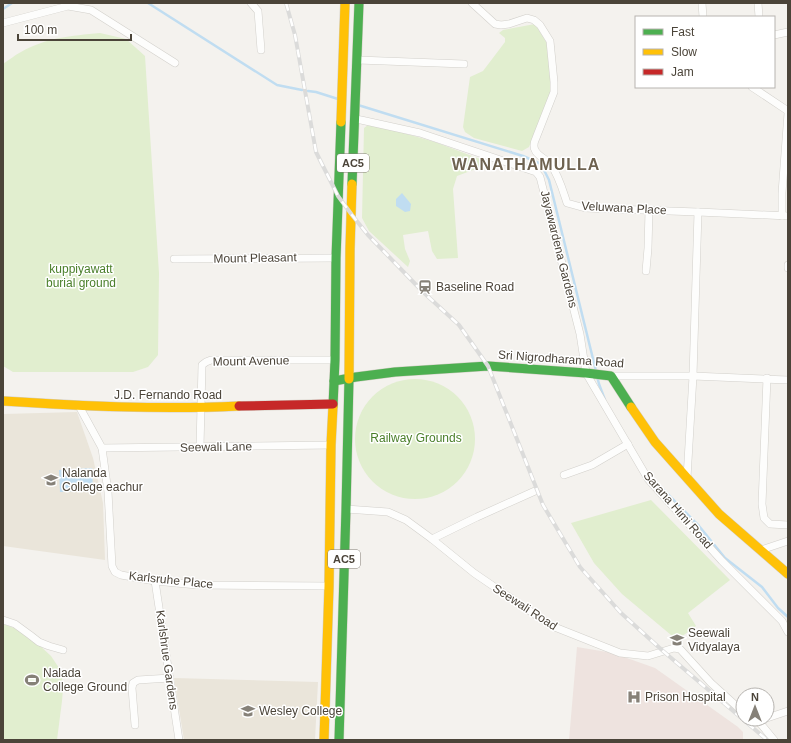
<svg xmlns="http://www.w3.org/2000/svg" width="791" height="743" font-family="Arial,sans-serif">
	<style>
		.education { fill: #eae5da }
		.medical { fill: #eee3df }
		.green { fill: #e1eecf }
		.water { fill: #c0ddf1 }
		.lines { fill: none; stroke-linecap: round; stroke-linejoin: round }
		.stream { stroke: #c0ddf1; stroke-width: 2.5 }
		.street-casing { stroke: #d2d0cb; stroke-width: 8 }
		.fast-casing { stroke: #d3cfc5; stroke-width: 10 }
		.slow-casing { stroke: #d3cfc5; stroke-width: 10 }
		.jam-casing { stroke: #d3cfc5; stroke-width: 10 }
		.street { stroke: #fdfdfc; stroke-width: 7 }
		.fast { stroke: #4caf50; stroke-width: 9 }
		.slow { stroke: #ffc107; stroke-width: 9 }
		.jam { stroke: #c62828; stroke-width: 9 }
		.rail-casing { stroke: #dbdbda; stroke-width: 4 }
		.rail { stroke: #fff; stroke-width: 2.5; stroke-dasharray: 8; stroke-linecap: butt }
		.labels { text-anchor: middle; stroke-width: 3; stroke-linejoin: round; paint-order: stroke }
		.shield { fill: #fff; stroke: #817c74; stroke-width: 1 }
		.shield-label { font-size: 11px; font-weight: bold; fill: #4b4439 }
		.street-label { font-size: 12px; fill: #4b4439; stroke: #fff }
		.park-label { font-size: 12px; fill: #4a7f2a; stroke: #fff }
		.poi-label { font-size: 12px; fill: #4b4439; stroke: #fff; text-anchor: start }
		.district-label { font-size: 16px; font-weight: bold; letter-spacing: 1px; fill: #6e6250; stroke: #fff }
	</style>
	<rect width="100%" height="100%" fill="#f4f2ee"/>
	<g class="education">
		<path d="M77,412L93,458L103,503L105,560L3,546V414Z"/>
		<path d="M174,678L318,682L315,740H184Z"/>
	</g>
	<path class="medical" d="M577,647L613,653L655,668L738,727L743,732V740H569Z"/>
	<g class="green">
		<path d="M535,24L548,45L551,93L529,147L522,151L474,138L465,132L463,127L470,77L483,71L505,42V38L499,33L503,30Z"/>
		<path d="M100,33L126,39L145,56L159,273L158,355L148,367L133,372H13L3,366V64C9,60 15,55 21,52C48,37 70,36 100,33Z"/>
		<path d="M368,125L379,126L435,142L488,162V167L473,170L457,176L453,189L458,258L437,259L432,251L428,231L403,235L405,249L410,261L408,267L369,231L362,218L364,128Z"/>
		<circle cx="415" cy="439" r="60"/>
		<path d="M651,500L730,580L688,613L696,626L677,640L622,594L594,563L571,523Z"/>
		<path d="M3,624L14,628L38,644L51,656L61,671L63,689L62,701L57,740H3Z"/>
	</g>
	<g class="water">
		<path d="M402,193L411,204L410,211L405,212L396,206V199Z"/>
		<path d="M92,468L93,490L60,492L59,470Z"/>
	</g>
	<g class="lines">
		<g class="stream">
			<path d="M148,3L277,85L302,90"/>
			<path d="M3,9L12,3"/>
			<path d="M308,91L316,92L338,99"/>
			<path d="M358,105L523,156L541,164L549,180L596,371"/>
			<path d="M597,376L599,384L605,400"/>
			<path d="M649,475L699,526L725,558L762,587L778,608L788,617"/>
		</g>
		<defs>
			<g id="street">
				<path d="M251,3L258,11L261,50"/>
				<path d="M472,3L495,24L501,25L509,24L527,18L534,20L540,25L550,41L554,82V92L536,138C534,142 533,146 535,150C538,157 547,159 551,165C559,176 563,191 567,203L585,208L698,212L788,216"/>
				<path d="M702,3L703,17"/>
				<path d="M758,3L759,17"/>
				<path d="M3,23L68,6L91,10L175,63"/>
				<path d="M774,35L788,32"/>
				<path d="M358,60L464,64"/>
				<path d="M752,87L788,111"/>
				<path d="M355,119L361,120L420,133L536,172L540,177L580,334L586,373L648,479L722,561L782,621L788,632"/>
				<path d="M782,216V193L788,113"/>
				<path d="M174,259L336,258"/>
				<path d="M788,268V265"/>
				<path d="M646,271L648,248L649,210"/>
				<path d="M611,376H693L788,380"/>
				<path d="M767,378L762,504L764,518L770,524L788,525"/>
				<path d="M79,406L102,448L108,492L112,566L115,572L121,575L155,581L197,585L329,586"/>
				<path d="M200,447L202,365L206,362L211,360H335"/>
				<path d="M102,448L331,445"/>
				<path d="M564,475L592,465L628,444"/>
				<path d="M687,478L693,376L698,212"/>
				<path d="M346,509L388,512L406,520L432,539L474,573L552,626L620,653L648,656L674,648L680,649L711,683L743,712"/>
				<path d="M432,539L477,517L535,491"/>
				<path d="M761,550L788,541"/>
				<path d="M155,581L179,740"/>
				<path d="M3,620L15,624L30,635L39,642L49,646L63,650"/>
				<path d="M767,718L788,711"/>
				<path d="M751,719L757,722L760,723L764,720"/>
				<path d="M760,723L774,740"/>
				<path d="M135,725L132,688L133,683L138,680L170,678"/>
			</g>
			<g id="fast">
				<path d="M352,184L359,3"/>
				<path d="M334,381L356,377L395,372L488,366L586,373L611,376L631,407"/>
				<path d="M333,406L335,360L336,258L341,122"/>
				<path d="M339,740L346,509L349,379"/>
			</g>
			<g id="slow">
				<path d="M341,122L345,3"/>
				<path d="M349,379L350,249L352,184"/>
				<path d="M3,401C82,406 161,410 239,406"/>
				<path d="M631,407L655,442L719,514L788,574"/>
				<path d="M324,740L329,586L331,445L333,406"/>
			</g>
			<path id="jam" d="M239,406L333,404"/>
		</defs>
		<use href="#street" class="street-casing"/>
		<use href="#fast" class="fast-casing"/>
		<use href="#slow" class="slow-casing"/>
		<use href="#jam" class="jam-casing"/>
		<use href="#street" class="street"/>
		<use href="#fast" class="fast"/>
		<use href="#slow" class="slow"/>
		<use href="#jam" class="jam"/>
		<defs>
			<path id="rail" d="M286,3L295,35L316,152L338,196L352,215L368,235L423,292L459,325L488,366L543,505L580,567L621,613L663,651L767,740"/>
		</defs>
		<use href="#rail" class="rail-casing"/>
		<use href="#rail" class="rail"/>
	</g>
	<defs>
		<symbol id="station-bare" viewBox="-9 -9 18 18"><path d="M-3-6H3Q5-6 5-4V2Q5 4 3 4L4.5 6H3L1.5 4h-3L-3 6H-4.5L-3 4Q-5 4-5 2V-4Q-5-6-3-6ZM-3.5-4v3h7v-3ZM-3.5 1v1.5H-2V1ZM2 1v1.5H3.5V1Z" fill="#868178" stroke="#fff" stroke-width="2.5" paint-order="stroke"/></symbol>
		<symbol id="university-bare" viewBox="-9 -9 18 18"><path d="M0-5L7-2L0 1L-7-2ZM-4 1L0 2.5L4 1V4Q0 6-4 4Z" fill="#868178" stroke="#fff" stroke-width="2.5" paint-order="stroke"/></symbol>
		<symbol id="school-bare" viewBox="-9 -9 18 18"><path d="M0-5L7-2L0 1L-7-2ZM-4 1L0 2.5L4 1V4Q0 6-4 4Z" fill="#868178" stroke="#fff" stroke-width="2.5" paint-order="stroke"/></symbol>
		<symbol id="stadium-bare" viewBox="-9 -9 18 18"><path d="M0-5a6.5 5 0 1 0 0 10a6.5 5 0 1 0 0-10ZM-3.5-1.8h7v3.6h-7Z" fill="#868178" stroke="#fff" stroke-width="2.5" paint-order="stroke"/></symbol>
		<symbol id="hospital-bare" viewBox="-9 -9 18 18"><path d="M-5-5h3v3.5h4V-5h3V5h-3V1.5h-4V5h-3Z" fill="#868178" stroke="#fff" stroke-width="2.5" paint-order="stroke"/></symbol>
	</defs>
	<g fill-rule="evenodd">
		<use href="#station-bare" x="415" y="277" width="20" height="20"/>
		<use href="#university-bare" x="41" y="470" width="20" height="20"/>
		<use href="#school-bare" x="667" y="630" width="20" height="20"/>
		<use href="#stadium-bare" x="22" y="670" width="20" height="20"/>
		<use href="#hospital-bare" x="624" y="687" width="20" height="20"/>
		<use href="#school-bare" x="238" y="701" width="20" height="20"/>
	</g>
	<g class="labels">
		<g class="shield">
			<rect x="337" y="154" width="32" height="18" rx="3"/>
			<rect x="328" y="550" width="32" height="18" rx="3"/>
		</g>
		<g class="shield-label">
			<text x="353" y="167">AC5</text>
			<text x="344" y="563">AC5</text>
		</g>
		<g class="street-label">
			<text transform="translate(624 208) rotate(3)" y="4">Veluwana Place</text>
			<text transform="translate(559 249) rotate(76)" y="4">Jayawardena Gardens</text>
			<text transform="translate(255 258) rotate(-1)" y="4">Mount Pleasant</text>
			<text transform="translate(561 359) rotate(4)" y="4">Sri Nigrodharama Road</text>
			<text transform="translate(251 361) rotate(-1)" y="4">Mount Avenue</text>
			<text x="168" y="399">J.D. Fernando Road</text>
			<text transform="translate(216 447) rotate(-1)" y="4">Seewali Lane</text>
			<text transform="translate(678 510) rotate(49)" y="4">Sarana Himi Road</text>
			<text transform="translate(171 580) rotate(6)" y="4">Karlsruhe Place</text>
			<text transform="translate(525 607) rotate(33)" y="4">Seewali Road</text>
			<text transform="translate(167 660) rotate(82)" y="4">Karlshrue Gardens</text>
		</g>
		<g class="park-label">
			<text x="81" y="273">kuppiyawatt<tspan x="81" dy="14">burial ground</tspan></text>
			<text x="416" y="442">Railway Grounds</text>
		</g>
		<g class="poi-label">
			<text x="436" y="291">Baseline Road</text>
			<text x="62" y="477">Nalanda<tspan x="62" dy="14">College eachur</tspan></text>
			<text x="688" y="637">Seewali<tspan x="688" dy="14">Vidyalaya</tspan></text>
			<text x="43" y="677">Nalada<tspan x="43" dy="14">College Ground</tspan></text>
			<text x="645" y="701">Prison Hospital</text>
			<text x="259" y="715">Wesley College</text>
		</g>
		<g class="district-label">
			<text x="526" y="170">WANATHAMULLA</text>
		</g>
	</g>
	<rect width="791" height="743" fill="none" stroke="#4b4439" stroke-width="8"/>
	<rect x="635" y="16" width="140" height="72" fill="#ffffff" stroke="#b7b4b0"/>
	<rect x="643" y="29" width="20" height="6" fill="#4caf50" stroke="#b7b4b0"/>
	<text x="671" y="36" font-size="12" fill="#4b4439">Fast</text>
	<rect x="643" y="49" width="20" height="6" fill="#ffc107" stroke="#b7b4b0"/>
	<text x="671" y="56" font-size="12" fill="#4b4439">Slow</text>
	<rect x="643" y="69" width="20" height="6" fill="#c62828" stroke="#b7b4b0"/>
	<text x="671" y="76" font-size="12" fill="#4b4439">Jam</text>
	<g transform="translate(755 707)"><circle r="19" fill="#ffffff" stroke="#b7b4b0"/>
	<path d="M0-3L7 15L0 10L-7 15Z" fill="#868178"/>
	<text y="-6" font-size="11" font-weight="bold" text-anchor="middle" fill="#4b4439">N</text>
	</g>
	<path d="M18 34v6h113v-6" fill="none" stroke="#4b4439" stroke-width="2"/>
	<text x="24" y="34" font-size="12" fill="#4b4439" stroke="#ffffff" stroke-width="3" paint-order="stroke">100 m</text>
</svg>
